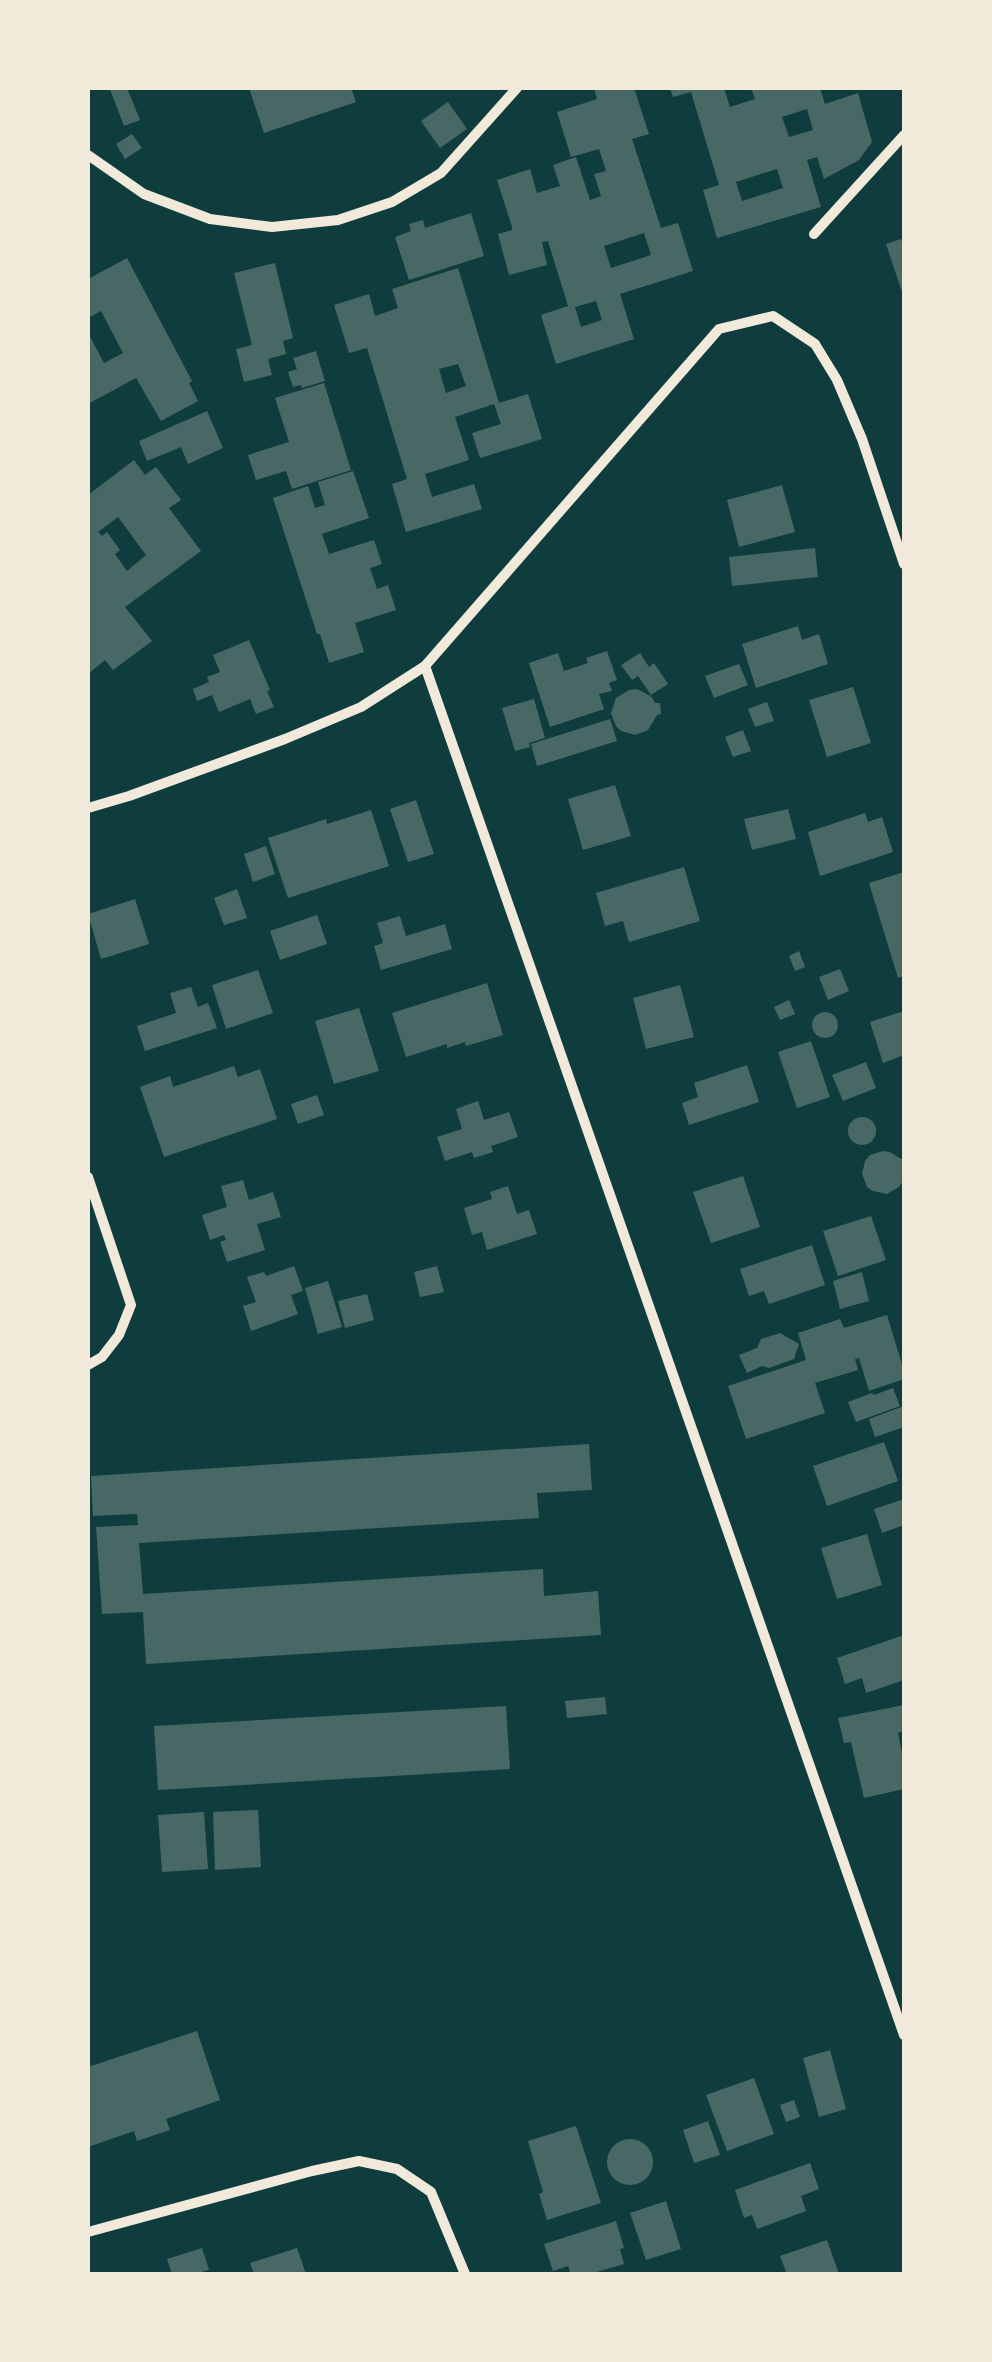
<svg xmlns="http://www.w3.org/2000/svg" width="992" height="2362" font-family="'DejaVu Sans',sans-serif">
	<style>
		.building { fill: #486865; fill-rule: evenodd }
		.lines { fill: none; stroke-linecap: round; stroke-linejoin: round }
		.minor { stroke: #f1e9da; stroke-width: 10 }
	</style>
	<rect width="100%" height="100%" fill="#0f3d3e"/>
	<g class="building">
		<path d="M113,88H127L140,120L124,126L110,89Z"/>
		<path d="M249,88H351L356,102L264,133Z"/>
		<path d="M594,88H634L649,134L632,139L661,228L678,223L693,271L620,294L634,339L556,364L541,315L568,306L548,241L542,242L547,265L509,275L498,234L512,230V227L497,180L530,169L537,193L560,186L553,165L576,157L590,200L601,196L594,174L606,171L599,149L571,157L557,112L597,99ZM644,233L651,255L611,268L604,246ZM596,301L602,320L581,327L575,307Z"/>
		<path d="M670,88H724L730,107L755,99L751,88H820L825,104L858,93L872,142L859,160L824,179L817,157L807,160L821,207L717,238L703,190L719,185L691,92L673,97ZM807,109L813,130L789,137L782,117ZM777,169L783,188L742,201L736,182Z"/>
		<path d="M448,102L467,129L440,148L421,121Z"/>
		<path d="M132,134L142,148L125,159L116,144Z"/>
		<path d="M471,213L484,256L409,280L395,237L411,231L409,224L423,220L425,228Z"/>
		<path d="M901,239L903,243L904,242V298L886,244Z"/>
		<path d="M127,258L192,381L189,383L198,401L161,421L136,378L88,404V333L104,363L123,353L101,311L88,318V279Z"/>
		<path d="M275,263L293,338L283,341L286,354L268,359L272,375L244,382L236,349L252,345L234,273Z"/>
		<path d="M458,268L499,403L528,394L542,439L480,458L472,433L501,424L494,404L455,417L469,460L425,474L432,497L474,484L482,509L406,532L392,484L407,479L367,348L349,353L334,305L369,294L375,316L398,308L392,289ZM458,364L466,386L446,393L439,369Z"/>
		<path d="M316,351L325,381L302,388L301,385L293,387L288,372L297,369L293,358Z"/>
		<path d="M324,383L351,470L292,489L286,471L256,480L248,455L289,442L275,398Z"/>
		<path d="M207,411L223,448L188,464L181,447L147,461L139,441Z"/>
		<path d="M134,460L145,475L156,467L181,500L169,508L201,551L125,607L152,641L113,670L105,660L88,674V495ZM118,517L146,555L127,571L115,554L120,550L107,532L102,536L98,532Z"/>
		<path d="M353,471L369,518L322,534L329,554L374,540L382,564L370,568L377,589L388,585L396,610L355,623L364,652L329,663L320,634H317L273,498L308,486L315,508L325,505L318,482Z"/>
		<path d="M782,485L795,532L739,547L727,500Z"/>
		<path d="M815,548L818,577L732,586L729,557Z"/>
		<path d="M798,626L802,640L819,634L828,664L756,688L742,644Z"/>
		<path d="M249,640L270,690L267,691L274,707L256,714L250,699L219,712L212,695L197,701L193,689L209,682L207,677L220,672L213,655Z"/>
		<path d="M607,651L617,680L609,683L612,691L599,694L604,709L550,727L529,663L558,653L564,671L588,663L586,658Z"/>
		<path d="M640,653L649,667L654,663L668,684L651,695L638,676L632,680L621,665Z"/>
		<path d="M739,664L748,685L714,698L705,676Z"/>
		<path d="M853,687L871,743L827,757L809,700Z"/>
		<path d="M637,689L651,696L655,703H660L661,714L657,715L648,730L635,735L621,731L616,726L611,713L616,698L629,690Z"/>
		<path d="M534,699L545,738L529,743L530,747L515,751L502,708Z"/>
		<path d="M767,702L774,721L755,727L748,709Z"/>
		<path d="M610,719L617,741L537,766L531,744Z"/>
		<path d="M743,730L751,751L733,757L725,737Z"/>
		<path d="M615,785L631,836L583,850L568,799Z"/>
		<path d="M416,800L434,854L408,862L390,809Z"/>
		<path d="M788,809L796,839L752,850L744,819Z"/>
		<path d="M371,810L389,866L288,898L268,838L326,819L327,824Z"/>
		<path d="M865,813L868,822L882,817L893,852L820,876L808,832Z"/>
		<path d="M266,846L275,874L253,882L244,854Z"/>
		<path d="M684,867L700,921L629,942L623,921L605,926L596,893Z"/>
		<path d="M904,872V976L898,978L869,883Z"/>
		<path d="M237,889L247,918L224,925L214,898Z"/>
		<path d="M135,899L149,944L101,959L88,914Z"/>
		<path d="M317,915L327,944L280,960L270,931Z"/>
		<path d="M400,916L406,936L445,924L452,949L381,970L374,946L383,943L377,923Z"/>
		<path d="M799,951L805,967L795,971L789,956Z"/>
		<path d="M840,969L849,991L828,1000L819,977Z"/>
		<path d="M258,970L273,1013L226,1029L212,985Z"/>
		<path d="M487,983L503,1035L466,1046L465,1042L447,1048V1044L406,1057L392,1013Z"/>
		<path d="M680,985L694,1037L646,1049L633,998Z"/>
		<path d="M191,987L198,1007L208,1003L217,1028L145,1051L137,1026L176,1013L170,993Z"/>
		<path d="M789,1000L795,1014L780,1020L774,1007Z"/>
		<path d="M359,1008L379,1071L334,1084L315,1021Z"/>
		<path d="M904,1011V1055L883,1063L870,1022Z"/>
		<circle cx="825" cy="1025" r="13"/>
		<path d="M811,1041L830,1097L797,1108L778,1052Z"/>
		<path d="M866,1062L876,1088L843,1101L832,1075Z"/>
		<path d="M747,1065L759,1102L689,1125L682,1103L698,1097L694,1083Z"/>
		<path d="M234,1066L238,1077L260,1069L277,1119L164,1157L140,1087L170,1076L173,1087Z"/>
		<path d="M317,1095L324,1115L298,1124L291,1104Z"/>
		<path d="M478,1101L484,1120L509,1112L518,1137L491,1146L493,1152L474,1158L472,1152L445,1161L437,1137L462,1129L456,1109Z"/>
		<circle cx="862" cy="1131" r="14"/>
		<path d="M883,1151L890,1152L901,1159L904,1158L903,1181L899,1187L887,1194L873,1191L867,1187L862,1174L865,1161L870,1155Z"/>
		<path d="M743,1176L760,1227L711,1243L693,1192Z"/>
		<path d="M243,1180L249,1200L273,1192L281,1217L257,1224L265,1250L227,1262L220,1242L226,1240L224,1235L210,1240L202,1215L227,1207L221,1186Z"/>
		<path d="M508,1186L517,1214L529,1210L537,1234L487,1250L482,1232L472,1235L464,1208L492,1199L490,1192Z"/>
		<path d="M871,1216L886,1260L838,1276L823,1231Z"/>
		<path d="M812,1245L825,1285L769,1304L764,1291L749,1296L740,1269Z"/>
		<path d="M294,1266L303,1291L291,1295L298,1314L251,1331L243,1306L256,1302L247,1277L264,1272L266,1276Z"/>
		<path d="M437,1266L444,1292L420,1297L414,1272Z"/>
		<path d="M862,1272L869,1301L840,1309L833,1281Z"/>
		<path d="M328,1281L342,1327L318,1334L305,1288Z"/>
		<path d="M367,1294L374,1320L345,1328L338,1301Z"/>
		<path d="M887,1315L904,1371V1379L869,1391L859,1358L855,1359L858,1370L815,1383L825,1413L746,1439L728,1386L806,1360L798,1333L840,1319L844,1328Z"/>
		<path d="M780,1333L799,1344L794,1359L769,1368L762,1366L747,1373L739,1355L757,1348L761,1339Z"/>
		<path d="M893,1388L900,1406L856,1422L848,1402L872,1393L874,1395Z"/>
		<path d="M904,1406V1427L875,1437L869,1419Z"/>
		<path d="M884,1442L898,1481L827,1506L813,1466Z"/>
		<path d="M589,1444L592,1490L537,1493L539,1518L139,1543L143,1594L543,1569L544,1596L598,1591L601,1635L146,1664L143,1612L102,1614L96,1527L138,1525L137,1514L93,1516L91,1476Z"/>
		<path d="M904,1499V1525L882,1533L874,1509Z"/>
		<path d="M867,1534L882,1585L837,1599L821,1548Z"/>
		<path d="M904,1635V1680L866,1693L862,1678L845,1684L837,1658Z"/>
		<path d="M605,1697L607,1714L567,1718L565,1701Z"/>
		<path d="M904,1705V1731L898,1733L904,1764V1789L864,1798L851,1742L844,1743L838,1718Z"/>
		<path d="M506,1706L510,1769L158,1790L154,1726Z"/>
		<path d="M258,1810L261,1867L215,1870L213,1812Z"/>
		<path d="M204,1812L208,1869L162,1872L158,1815Z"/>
		<path d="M197,2031L220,2100L166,2119L170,2130L137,2141L134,2131L88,2147V2067Z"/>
		<path d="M830,2050L846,2109L819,2117L803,2058Z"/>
		<path d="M754,2078L774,2134L727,2151L706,2095Z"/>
		<path d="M794,2100L800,2117L786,2122L780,2105Z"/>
		<path d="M708,2121L720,2155L694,2163L683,2130Z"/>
		<path d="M576,2126L601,2203L547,2220L539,2194L543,2192L528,2141Z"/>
		<circle cx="630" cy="2162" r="23"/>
		<path d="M810,2163L819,2189L801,2196L806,2211L757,2229L752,2215L744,2218L735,2190Z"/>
		<path d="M666,2201L681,2249L646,2260L630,2213Z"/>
		<path d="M616,2221L624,2248L620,2249L624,2264L590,2274H571L568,2266L553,2271L544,2244Z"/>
		<path d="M827,2240L839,2274H787L780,2256Z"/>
		<path d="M202,2248L209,2270L194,2274H172L167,2259Z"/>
		<path d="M297,2248L306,2274H254L250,2263Z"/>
	</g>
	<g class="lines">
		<g class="minor">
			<path d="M88,155L144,194L210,219L272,227L338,220L392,202L441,173L517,88"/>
			<path d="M814,234L904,135"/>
			<path d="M425,666L904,2035"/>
			<path d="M88,808L129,796L285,739L361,707L425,666L719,329L773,316L815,344L837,380L862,439L904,564"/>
			<path d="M88,1177L131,1305L119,1335L102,1357L88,1365"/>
			<path d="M88,2232L312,2171L359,2161L397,2169L431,2192L465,2274"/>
		</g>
	</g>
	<rect width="992" height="2362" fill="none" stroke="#f1e9da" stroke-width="180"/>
</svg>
